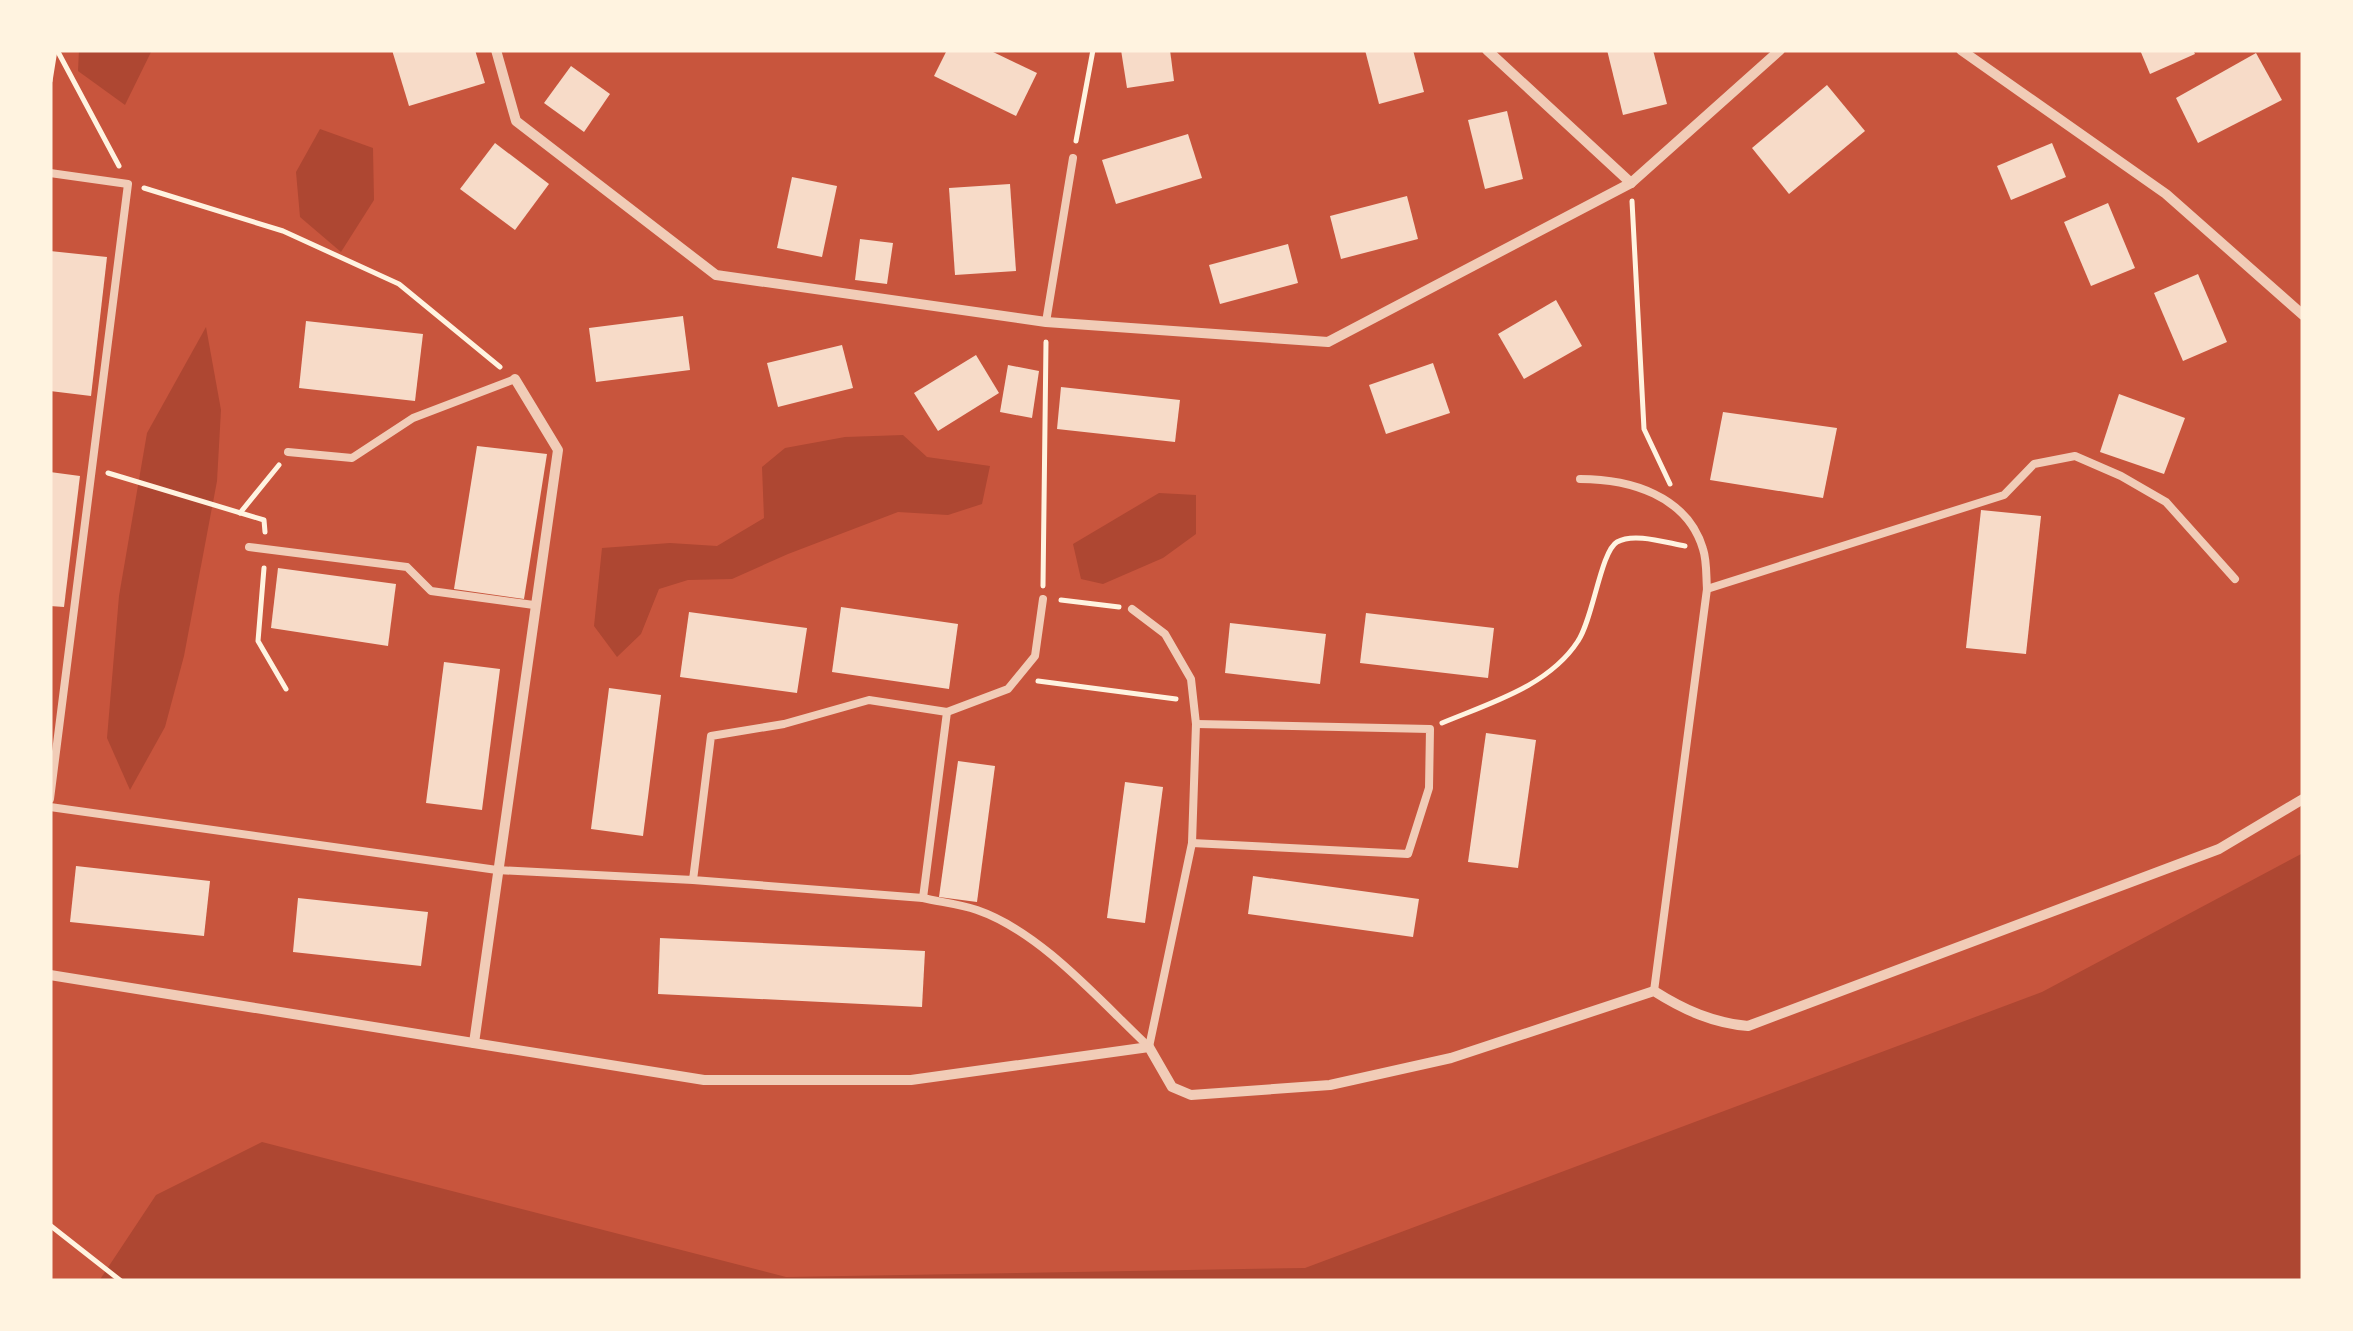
<svg xmlns="http://www.w3.org/2000/svg" width="2353" height="1331" font-family="'Open Sans',sans-serif">
	<style>
		.green { fill: #ae4732 }
		.building { fill: #f7dbc8 }
		.lines { fill: none; stroke-linecap: round; stroke-linejoin: round }
		.path { stroke: #fff3e0; stroke-width: 5 }
		.service { stroke: #f1ccb7; stroke-width: 8 }
		.minor { stroke: #f1ccb7; stroke-width: 10 }
	</style>
	<rect width="100%" height="100%" fill="#c8553d"/>
	<g class="green">
		<path d="M79,50H152L125,105L78,71Z"/>
		<path d="M320,129L373,148L374,200L341,252L300,217L296,172Z"/>
		<path d="M206,327L221,410L217,481L184,656L165,727L130,790L107,738L119,596L147,433Z"/>
		<path d="M903,435L927,457L990,466L982,504L948,515L898,512L788,554L732,579L688,580L659,589L641,634L617,657L594,626L602,548L670,543L717,546L764,518L762,467L785,448L845,437Z"/>
		<path d="M1159,493L1196,495V534L1163,558L1103,584L1081,579L1073,544Z"/>
		<path d="M2303,853V1281H99L156,1195L262,1142L786,1277L1305,1268L2042,992Z"/>
	</g>
	<g class="building">
		<path d="M392,50H475L485,83L409,106Z"/>
		<path d="M947,50H989L1037,73L1016,116L934,76Z"/>
		<path d="M1121,50H1170L1174,81L1127,88Z"/>
		<path d="M1365,50H1413L1424,92L1379,104Z"/>
		<path d="M1607,50H1653L1667,104L1623,115Z"/>
		<path d="M2140,50H2193L2195,54L2150,74Z"/>
		<path d="M2256,53L2282,100L2198,143L2176,98Z"/>
		<path d="M571,66L610,94L584,132L544,103Z"/>
		<path d="M1827,85L1865,131L1789,194L1752,148Z"/>
		<path d="M1507,111L1523,179L1485,189L1468,120Z"/>
		<path d="M1188,134L1202,178L1116,204L1102,160Z"/>
		<path d="M495,143L549,184L515,230L460,189Z"/>
		<path d="M2052,143L2066,177L2011,200L1997,166Z"/>
		<path d="M792,177L837,186L822,257L777,248Z"/>
		<path d="M1010,184L1016,271L955,275L949,188Z"/>
		<path d="M1407,196L1418,239L1341,259L1330,216Z"/>
		<path d="M2108,203L2135,268L2091,286L2064,222Z"/>
		<path d="M860,239L893,243L887,284L855,280Z"/>
		<path d="M1288,244L1298,283L1220,304L1209,265Z"/>
		<path d="M50,251L107,257L91,396L50,391Z"/>
		<path d="M2198,274L2227,342L2183,361L2154,293Z"/>
		<path d="M1556,300L1582,346L1524,379L1498,334Z"/>
		<path d="M683,316L690,370L596,382L589,328Z"/>
		<path d="M306,321L423,334L415,401L299,388Z"/>
		<path d="M842,345L853,388L778,407L767,363Z"/>
		<path d="M976,355L999,393L938,431L914,393Z"/>
		<path d="M1433,363L1450,413L1386,434L1369,385Z"/>
		<path d="M1008,365L1039,371L1032,418L1000,412Z"/>
		<path d="M1061,387L1180,400L1175,442L1057,429Z"/>
		<path d="M2119,394L2185,418L2164,474L2100,452Z"/>
		<path d="M1723,412L1837,428L1823,498L1710,480Z"/>
		<path d="M477,446L547,454L524,599L454,589Z"/>
		<path d="M50,472L80,476L64,607L50,606Z"/>
		<path d="M1981,510L2041,516L2026,654L1966,648Z"/>
		<path d="M278,568L396,584L388,646L271,628Z"/>
		<path d="M841,607L958,624L949,689L832,672Z"/>
		<path d="M689,612L807,628L797,693L680,677Z"/>
		<path d="M1366,613L1494,628L1488,678L1360,663Z"/>
		<path d="M1230,623L1326,634L1320,684L1225,673Z"/>
		<path d="M444,662L500,669L482,810L426,803Z"/>
		<path d="M609,688L661,695L643,836L591,829Z"/>
		<path d="M1486,733L1536,740L1518,868L1468,862Z"/>
		<path d="M958,761L995,766L977,902L939,897Z"/>
		<path d="M1125,782L1163,787L1145,923L1107,918Z"/>
		<path d="M76,866L210,881L204,936L70,922Z"/>
		<path d="M1253,876L1419,899L1413,937L1248,914Z"/>
		<path d="M298,898L428,912L421,966L293,952Z"/>
		<path d="M660,938L925,951L922,1007L658,994Z"/>
	</g>
	<g class="lines">
		<g class="path">
			<path d="M57,50L119,166"/>
			<path d="M50,81L55,50"/>
			<path d="M1076,141L1093,50"/>
			<path d="M144,188L283,231L399,284L500,367"/>
			<path d="M1632,201L1644,429L1670,484"/>
			<path d="M108,473L264,520L265,532"/>
			<path d="M240,513L279,465"/>
			<path d="M264,568L258,641L286,689"/>
			<path d="M1043,586L1046,342"/>
			<path d="M1061,600L1119,607"/>
			<path d="M1038,681L1176,699"/>
			<path d="M1442,723C1490,703 1549,686 1578,641C1593,619 1601,551 1617,542C1634,532 1667,543 1685,546"/>
			<path d="M51,1226L121,1281"/>
		</g>
		<g class="service">
			<path d="M50,173L128,184L50,799"/>
			<path d="M1046,322L1073,158"/>
			<path d="M288,452L352,458L413,418L515,379"/>
			<path d="M1580,479C1629,479 1687,495 1703,549C1707,561 1706,576 1707,589L1654,991"/>
			<path d="M249,547L407,567L431,591L534,605"/>
			<path d="M1707,589L2004,495L2034,464L2075,456L2121,476L2166,502L2235,579"/>
			<path d="M1132,609L1165,634L1191,679L1196,724L1192,843L1149,1047"/>
			<path d="M947,712L1008,689L1035,656L1043,599"/>
			<path d="M50,807L497,870L693,880L923,898L947,712L869,700L784,724L711,736L693,880"/>
			<path d="M1192,843L1408,854L1429,788L1430,729L1196,724"/>
			<path d="M923,898C940,902 960,904 977,910C1041,932 1100,1001 1149,1047"/>
		</g>
		<g class="minor">
			<path d="M496,50L516,121L716,275L1046,322L1328,342L1631,183L1780,50"/>
			<path d="M1487,50L1631,183"/>
			<path d="M1961,50L2166,194L2303,315"/>
			<path d="M50,975L704,1080H911L1149,1047L1172,1087L1191,1095L1330,1085L1451,1058L1654,991C1684,1010 1713,1023 1748,1026L2219,849L2303,799"/>
			<path d="M474,1043L558,450L515,379"/>
		</g>
	</g>
	<rect width="2353" height="1331" fill="none" stroke="#fff3e0" stroke-width="105"/>
</svg>
